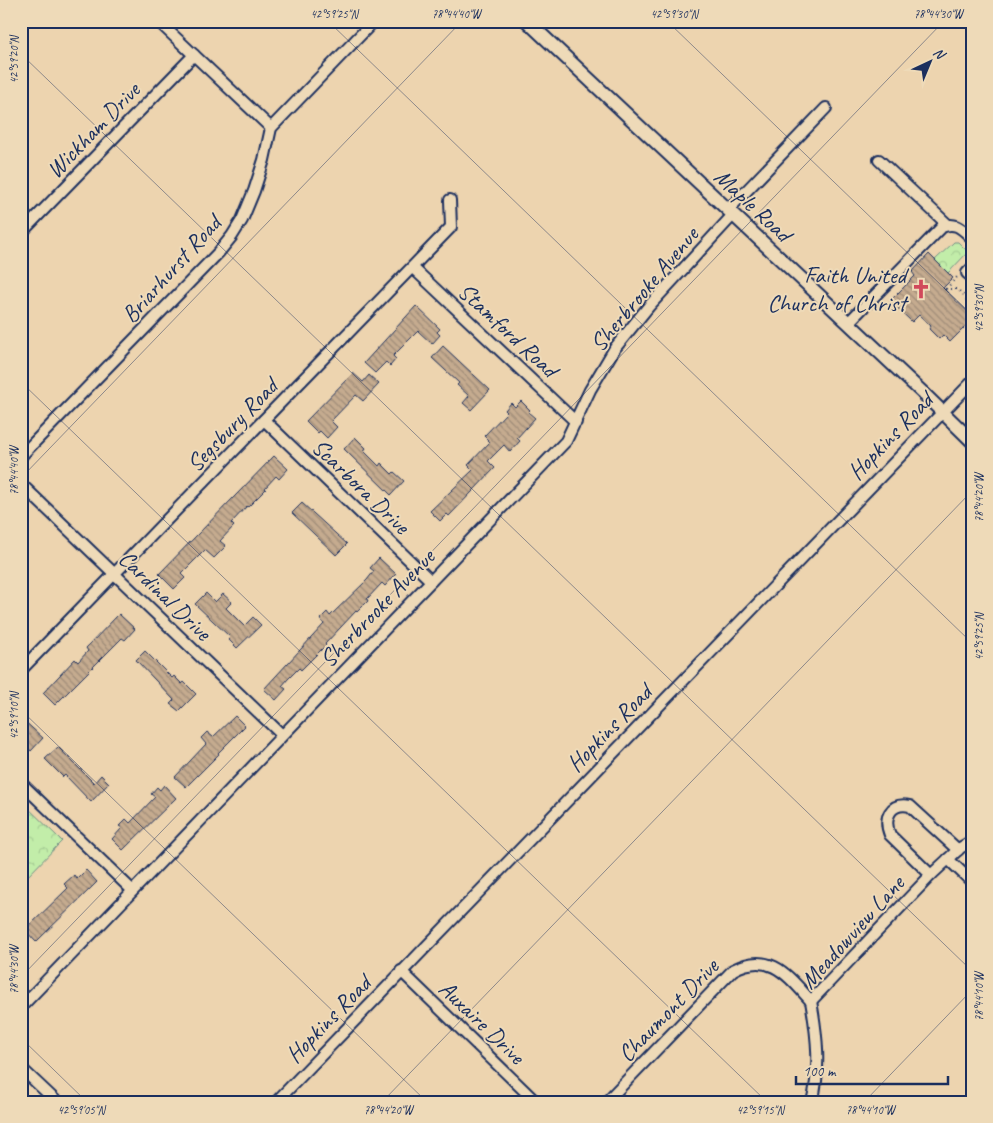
<svg xmlns="http://www.w3.org/2000/svg" width="993" height="1123" font-family="Caveat,sans-serif">
	<style>
		.forest { fill: url(#forest-crowns); stroke: #6e8e84 }
		.building { fill: url(#building-back-hatch); stroke: #1b2f5e }
		.lines { fill: none; stroke-linecap: round; stroke-linejoin: round }
		.minor-casing { stroke: #1b2f5e; stroke-width: 14 }
		.major-casing { stroke: #1b2f5e; stroke-width: 16 }
		.path { stroke: #1b2f5e; stroke-width: 2; stroke-dasharray: 1 4; stroke-linecap: butt }
		.minor { stroke: #eedab8; stroke-width: 10 }
		.major { stroke: #eedab8; stroke-width: 12 }
		.ticks { fill: none; stroke: #1b2f5e; stroke-width: 1; stroke-opacity: 0.45 }
		.labels { text-anchor: middle; stroke-width: 4; stroke-linejoin: round; paint-order: stroke }
		.street-label { font-size: 24px; fill: #1b2f5e; stroke: #eedab8 }
		.poi-label { font-size: 24px; fill: #1b2f5e; stroke: #eedab8; text-anchor: end }
		.neatline { fill: none; stroke: #1b2f5e; stroke-width: 2 }
		.ticks-label { font-size: 12px; text-anchor: middle; fill: #1b2f5e }
	</style>
	<defs>
		<pattern id="forest-crowns" width="20" height="18" patternUnits="userSpaceOnUse" patternTransform="scale(1.25)"><rect width="20" height="18" fill="#c2eda9"/><path d="M2 6a3 3 0 1 1 6 0M12 15a3 3 0 1 1 6 0" fill="none" stroke="#a6cc94"/></pattern>
		<pattern id="building-back-hatch" width="6" height="6" patternUnits="userSpaceOnUse" patternTransform="scale(1.25)"><rect width="6" height="6" fill="#c5ab8f"/><path d="M-1 5l2 2M0 0l6 6M5-1l2 2" fill="none" stroke="#9f8c78"/></pattern>
	</defs>
	<rect width="100%" height="100%" fill="#edd4af"/>
	<filter id="ink" filterUnits="userSpaceOnUse"><feTurbulence type="fractalNoise" baseFrequency=".02" numOctaves="2"/><feDisplacementMap in="SourceGraphic" scale="10" xChannelSelector="R" yChannelSelector="G"/><feConvolveMatrix kernelMatrix="1 2 1 2 8 2 1 2 1" color-interpolation-filters="sRGB"/></filter>
	<g filter="url(#ink)">
		<g class="forest">
			<path d="M954,242H958L968,252L948,273L935,260Z"/>
			<path d="M21,801L62,841L21,883Z"/>
		</g>
		<g class="building">
			<path d="M929,254L953,278L943,288L972,316V320L950,342L943,335L939,339L929,329L931,326L919,315L912,322L890,301L915,276L912,272Z"/>
			<path d="M416,306L440,329L437,332L440,335L432,344L418,331L393,356L396,359L390,366L386,362L375,373L364,363Z"/>
			<path d="M443,346L490,390L471,410L463,403L469,396L457,385L459,383L432,358Z"/>
			<path d="M353,373L363,382L369,375L379,384L363,401L356,395L331,421L337,427L327,438L320,431L318,433L306,421Z"/>
			<path d="M521,401L530,410L528,412L535,418L517,438L520,441L510,452L504,445L488,461L495,468L449,516L447,514L440,521L430,511L473,470L468,465L490,442L484,436L507,412L505,410L511,403L515,407Z"/>
			<path d="M355,437L366,448L364,451L379,466L381,463L392,474L394,472L404,481L391,495L344,449Z"/>
			<path d="M274,456L288,469L279,479L276,476L265,488L266,489L248,507L247,506L231,523L234,526L220,541L226,546L214,558L205,550L181,574L185,578L174,589L159,574Z"/>
			<path d="M302,503L347,544L336,555L292,513Z"/>
			<path d="M379,558L396,574L385,586L382,583L367,599L368,601L357,612L356,611L325,644L326,645L301,670L299,668L288,679L282,686L286,689L276,700L264,689L324,624L320,619L327,612L330,616L367,580L374,571L370,568Z"/>
			<path d="M206,593L215,602L223,594L232,602L226,608L244,626L253,617L261,625L237,648L228,639L230,637L195,604Z"/>
			<path d="M119,614L135,629L125,640L122,638L55,705L43,693L75,659L78,662L88,651L86,648Z"/>
			<path d="M145,651L172,678L174,676L182,684L184,682L196,694L179,711L170,704L174,700L136,660Z"/>
			<path d="M235,716L245,726L218,753L219,754L186,787L175,777L206,744L201,738L207,732L213,737Z"/>
			<path d="M21,718L43,738L31,751L21,742Z"/>
			<path d="M58,747L94,783L101,775L109,783L91,802L65,775L63,777L45,759Z"/>
			<path d="M164,785L176,798L123,850L112,839L122,828L119,826L126,819L130,823L155,797L151,794L157,787L160,790Z"/>
			<path d="M86,870L97,882L36,942L25,930L68,888L64,884L74,875L77,879Z"/>
		</g>
		<g class="lines">
			<defs>
				<g id="minor">
					<path d="M158,21L271,128"/>
					<path d="M879,160L948,225"/>
					<path d="M728,210L826,108"/>
					<path d="M21,233L194,55"/>
					<path d="M413,268L576,422"/>
					<path d="M972,268L967,273L972,277"/>
					<path d="M848,323L942,227C956,221 962,229 972,238"/>
					<path d="M264,420L431,581"/>
					<path d="M21,456L219,252L232,236L242,220L254,191L264,160L271,128L374,21"/>
					<path d="M21,484L282,735"/>
					<path d="M21,670L451,227L450,200"/>
					<path d="M21,783L132,890"/>
					<path d="M948,859L972,882"/>
					<path d="M931,875L890,835C883,818 890,802 910,806L958,850"/>
					<path d="M401,971L536,1102"/>
					<path d="M811,1001L931,875L960,848L972,841"/>
					<path d="M811,1001C817,1035 821,1068 812,1102"/>
					<path d="M21,1007L566,441L590,390L615,348L649,306L733,215"/>
					<path d="M21,1068L57,1102"/>
					<path d="M276,1102L972,382"/>
					<path d="M606,1102L733,970C770,950 788,976 811,1001"/>
				</g>
				<path id="major" d="M527,21L923,393L972,441"/>
			</defs>
			<use href="#minor" class="minor-casing"/>
			<use href="#major" class="major-casing"/>
			<g class="path">
				<path d="M945,289H957L968,299"/>
				<path d="M946,289L958,276"/>
				<path d="M966,301L972,295"/>
			</g>
			<use href="#minor" class="minor"/>
			<use href="#major" class="major"/>
		</g>
	</g>
	<path class="ticks" d="M328,21L972,643M667,21L972,315M21,54L972,971M21,382L767,1102M21,478L462,21M21,710L427,1102M21,977L944,21M21,1038L87,1102M382,1102L972,491M864,1102L972,990"/>
	<defs>
		<symbol id="church-bare" viewBox="-9 -9 18 18"><path d="M-1.2-6h2.4v3.5h3.3v2.4h-3.3V6h-2.4V-.1h-3.3v-2.4h3.3Z" fill="#d1495b" stroke="#eedab8" stroke-width="2.5" paint-order="stroke"/></symbol>
	</defs>
	<g fill-rule="evenodd">
		<use href="#church-bare" x="907" y="275" width="28" height="28"/>
	</g>
	<g class="labels">
		<g class="street-label">
			<text transform="translate(93 130) rotate(-46)" y="8">Wickham Drive</text>
			<text transform="translate(753 205) rotate(43)" y="8">Maple Road</text>
			<text transform="translate(171 269) rotate(-48)" y="8">Briarhurst Road</text>
			<text transform="translate(644 289) rotate(-50)" y="8">Sherbrooke Avenue</text>
			<text transform="translate(508 330) rotate(43)" y="8">Stamford Road</text>
			<text transform="translate(232 425) rotate(-46)" y="8">Segsbury Road</text>
			<text transform="translate(890 436) rotate(-46)" y="8">Hopkins Road</text>
			<text transform="translate(361 486) rotate(44)" y="8">Scarbora Drive</text>
			<text transform="translate(165 595) rotate(44)" y="8">Cardinal Drive</text>
			<text transform="translate(377 608) rotate(-46)" y="8">Sherbrooke Avenue</text>
			<text transform="translate(609 728) rotate(-46)" y="8">Hopkins Road</text>
			<text transform="translate(852 932) rotate(-48)" y="8">Meadowview Lane</text>
			<text transform="translate(668 1010) rotate(-46)" y="8">Chaumont Drive</text>
			<text transform="translate(328 1019) rotate(-46)" y="8">Hopkins Road</text>
			<text transform="translate(482 1022) rotate(44)" y="8">Auxaire Drive</text>
		</g>
		<g class="poi-label">
			<text x="906" y="283">Faith United<tspan x="906" dy="28">Church of Christ</tspan></text>
		</g>
	</g>
	<rect width="993" height="1123" fill="none" stroke="#eedab8" stroke-width="55"/>
	<g transform="translate(930 62) rotate(44)" stroke="#eedab8" stroke-width="4" paint-order="stroke">
	<path d="M0-4L9 19L0 12L-9 19Z" fill="#1b2f5e"/>
	<text y="-8" font-size="14" font-weight="bold" text-anchor="middle" fill="#1b2f5e">N</text>
	</g>
	<path d="M796 1076v8h152v-8" fill="none" stroke="#1b2f5e" stroke-width="2.5"/>
	<text x="803" y="1076" font-size="15" fill="#1b2f5e" stroke="#eedab8" stroke-width="4" paint-order="stroke">100 m</text>
	<rect x="28" y="28" width="938" height="1068" class="neatline"/>
	<g class="ticks-label">
		<text x="334" y="18">42°59'25"N</text>
		<text x="456" y="18">78°44'40"W</text>
		<text x="674" y="18">42°59'30"N</text>
		<text x="938" y="18">78°44'30"W</text>
		<text transform="translate(14 60) rotate(-90)" y="4">42°59'20"N</text>
		<text transform="translate(979 309) rotate(-90)" y="4">42°59'30"N</text>
		<text transform="translate(14 471) rotate(-90)" y="4">78°44'40"W</text>
		<text transform="translate(979 498) rotate(-90)" y="4">78°44'20"W</text>
		<text transform="translate(979 637) rotate(-90)" y="4">42°59'25"N</text>
		<text transform="translate(14 716) rotate(-90)" y="4">42°59'10"N</text>
		<text transform="translate(14 970) rotate(-90)" y="4">78°44'30"W</text>
		<text transform="translate(979 997) rotate(-90)" y="4">78°44'10"W</text>
		<text x="81" y="1114">42°59'05"N</text>
		<text x="388" y="1114">78°44'20"W</text>
		<text x="760" y="1114">42°59'15"N</text>
		<text x="870" y="1114">78°44'10"W</text>
	</g>
</svg>
